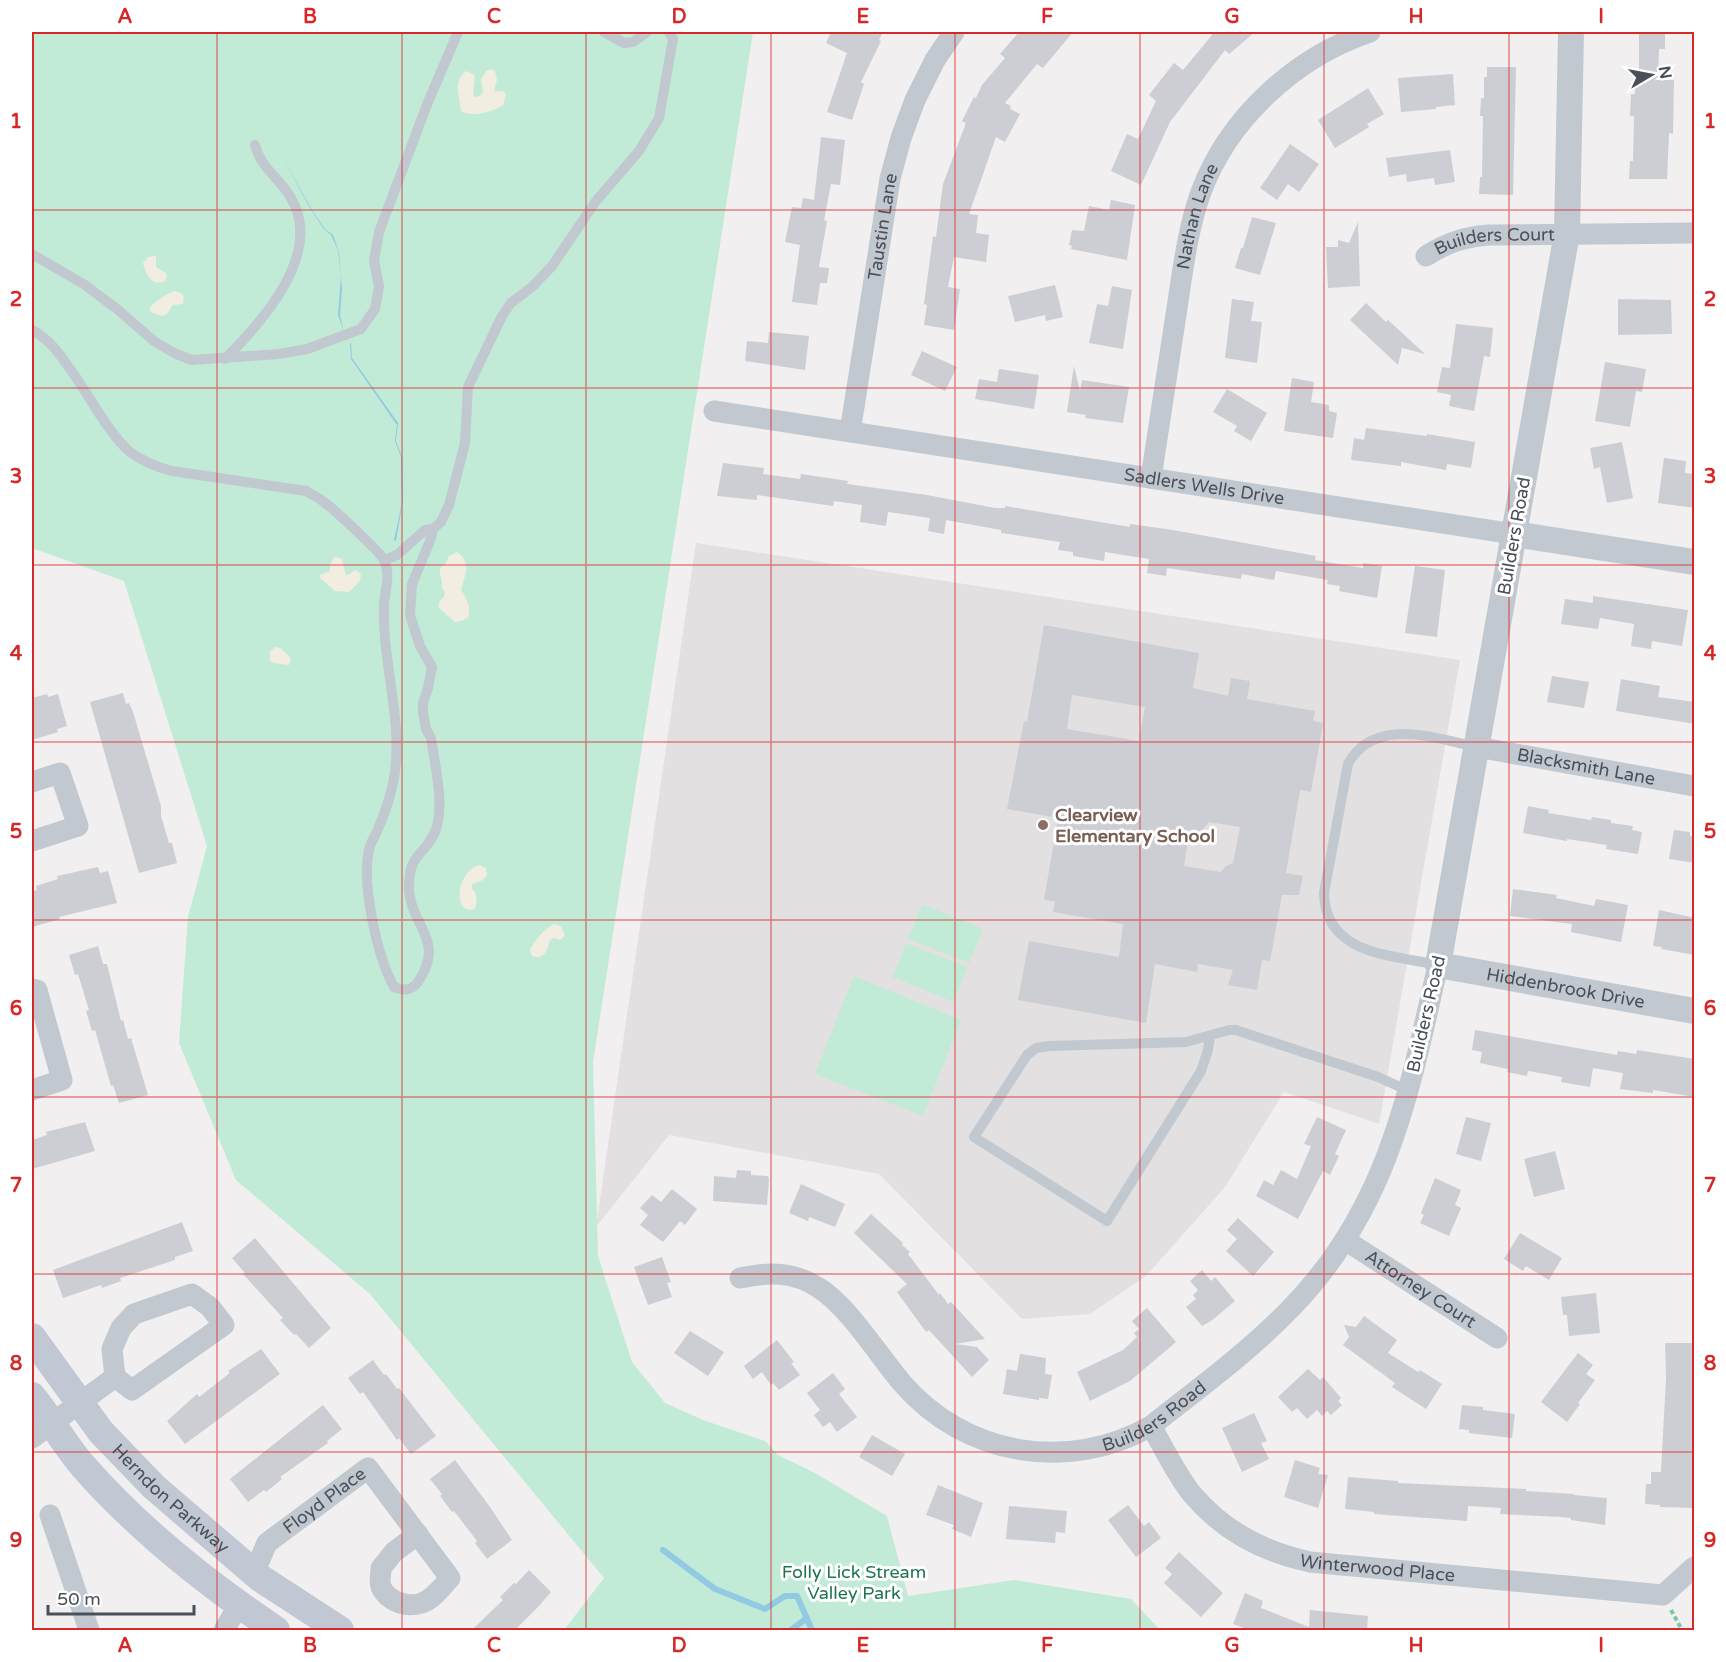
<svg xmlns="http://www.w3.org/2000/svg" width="1726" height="1662" font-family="'Varela Round',sans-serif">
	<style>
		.education { fill: #e2e0e0 }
		.green { fill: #c1ebd6 }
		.sand { fill: #f1eee1 }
		.water { fill: #92cae4 }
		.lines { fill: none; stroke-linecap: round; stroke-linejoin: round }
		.stream { stroke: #92cae4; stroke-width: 6 }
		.building { fill: #ccced3; fill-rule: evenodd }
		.path { stroke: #7cc6a9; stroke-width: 4; stroke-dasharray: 4.5 3; stroke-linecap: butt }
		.service { stroke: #c1c8cf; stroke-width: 10 }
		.minor { stroke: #c1c8cf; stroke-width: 21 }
		.tertiary { stroke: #c1c8cf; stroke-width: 26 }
		.secondary { stroke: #c1c8d4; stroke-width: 28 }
		.grid { fill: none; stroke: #d62828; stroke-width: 1.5; stroke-opacity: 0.55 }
		.education-dot { fill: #8d6e63; stroke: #fff; stroke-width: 2 }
		.labels { text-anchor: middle; stroke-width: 6; stroke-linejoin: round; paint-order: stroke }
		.street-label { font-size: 18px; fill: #49505a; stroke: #fff }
		.education-label { font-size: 18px; font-weight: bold; fill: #785e54; stroke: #fff; text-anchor: start }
		.park-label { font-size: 18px; fill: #1f7553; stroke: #fff }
		.neatline { fill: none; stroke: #d62828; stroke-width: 2 }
		.grid-label { font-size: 20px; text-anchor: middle; font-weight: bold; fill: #d62828 }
	</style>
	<rect width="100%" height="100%" fill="#f1efef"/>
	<path class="education" d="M696,543L1460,660L1379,1124L1284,1092L1225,1187L1146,1276L1090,1314L1022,1319L879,1174L669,1135L596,1227Z"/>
	<g class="green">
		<path d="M32,32H753L593,1062L598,1256L632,1362L665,1403L703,1420L765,1441L778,1455L815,1473L887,1516L908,1596L1014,1580L1131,1599L1160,1630H564L604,1578L370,1294L236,1180L179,1043L188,917L207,846L124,581L32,548Z"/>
		<path d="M922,904L983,929L969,963L908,939Z"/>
		<path d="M906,943L967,967L954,1002L893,977Z"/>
		<path d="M854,976L961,1020L923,1116L815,1074Z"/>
	</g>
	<g class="sand">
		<path d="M491,69L495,71L497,80L494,91H503L506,94L503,105C492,112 473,118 461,111C460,96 452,82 466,71L473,74L475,78L473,95L475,97L480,96L483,92L481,80L486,71Z"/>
		<path d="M156,256V267L166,273L167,277L165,281C152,287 146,275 143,263L148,257Z"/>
		<path d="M175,291L182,294L184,298L183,304L173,305L167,314L162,316L151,312L150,307C156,301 166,294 175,291Z"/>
		<path d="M457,552C472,562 465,576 461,590C467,599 471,607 468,618L461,621L455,622L439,608V602L444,597L445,592L442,588C443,580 439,575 440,568L446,563L449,556Z"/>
		<path d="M334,557L342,559L346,576L356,570L361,574L360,581L349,592L335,591L320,578V575L330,571V565Z"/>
		<path d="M275,647L280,648L291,658L289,665L273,663L270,660V652Z"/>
		<path d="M480,865L486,868L487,875L483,880L472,884V889C478,893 477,901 475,909C451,916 457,869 480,865Z"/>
		<path d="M554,924L561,926L565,936L560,940L554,938L550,940C547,950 545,960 532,956L530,950C534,941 544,929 554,924Z"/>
	</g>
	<g class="water">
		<path d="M282,156L312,210L324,228L333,235L339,252L342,288L340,316L344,331L338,315L341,276L338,250L331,235L323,228L310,208Z"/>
		<path d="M350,343H351L352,358L398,423L396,441L402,457L403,500L396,541L394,540L402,503L401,457L395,441L397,425L351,359Z"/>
	</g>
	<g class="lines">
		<g class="stream">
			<path d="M663,1550L715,1589L765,1609L785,1596H797L812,1630"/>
			<path d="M791,1630L807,1618"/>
		</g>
	</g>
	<g class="building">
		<path d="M831,32H883L879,40L881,41L861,82L864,84L852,120L827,112L847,53L826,43Z"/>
		<path d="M1019,32H1073L1043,68L1037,64L1005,103L1011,106L1010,109L1020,114L1005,142L996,137L969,214L978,215L976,233L989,235L986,262L954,257L948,287L960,289L954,330L924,325L927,305L924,304L933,236L936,237L943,184L966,123L962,121L974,97L976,98L982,85L1005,58L1000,54Z"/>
		<path d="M1209,32H1255L1229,54L1225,50L1170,122L1141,185L1111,171L1127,134L1138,139L1156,101L1149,95L1174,63L1183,70L1212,35Z"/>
		<path d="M1639,32H1665V49H1659L1658,80H1674L1673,134L1669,133L1667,179H1629L1630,161H1633L1634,116H1630L1631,94H1635V71H1639Z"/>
		<path d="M1487,67H1516L1513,195L1479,194L1480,177H1482L1483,116H1480L1481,98H1484V77H1487Z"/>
		<path d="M1453,74L1455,105L1436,107V109L1401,112L1398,78Z"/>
		<path d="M1368,88L1384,114L1367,124L1369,127L1335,148L1318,120Z"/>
		<path d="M821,137L845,140L840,185L831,184L824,220L827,221L819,267L829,268L827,283H820L817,305L792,302L800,245L785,242L792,207L801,208L803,198L814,200Z"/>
		<path d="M1290,144L1319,164L1299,192L1288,184L1277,200L1260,188Z"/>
		<path d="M1450,150L1455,182L1435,185L1434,178L1407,182L1406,174L1389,177L1386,158Z"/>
		<path d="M1111,200L1135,205L1127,260L1071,249L1072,246L1069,245L1072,230L1084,231L1089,206L1109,210Z"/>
		<path d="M1252,217L1276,223L1260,275L1235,268L1241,248H1243Z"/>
		<path d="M1358,222L1360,286L1328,288L1326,247H1338V240L1349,243Z"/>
		<path d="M1055,285L1063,317L1046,321L1045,315L1015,322L1008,296Z"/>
		<path d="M1112,286L1132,290L1123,349L1089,343L1097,304L1108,306Z"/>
		<path d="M1232,299L1254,302L1251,321L1262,322L1257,363L1225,358Z"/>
		<path d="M1618,299L1671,300L1672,334L1618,335Z"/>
		<path d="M1366,303L1386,322L1388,320L1425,354L1402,348L1398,365L1350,320Z"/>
		<path d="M1456,324L1493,328L1490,357L1484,356L1474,411L1449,406L1451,395L1437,392L1442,367L1450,368Z"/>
		<path d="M769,332L809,336L805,370L745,361L747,341L768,343Z"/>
		<path d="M922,351L957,367L945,391L911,375Z"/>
		<path d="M1605,362L1646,369L1642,392L1636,391L1630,427L1595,421Z"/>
		<path d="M1074,366L1080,391L1082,380L1129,387L1123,423L1085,418L1086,415L1067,412Z"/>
		<path d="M999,369L1039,375L1034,409L975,399L979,379L997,382Z"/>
		<path d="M1292,378L1314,382L1311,402L1329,405V411L1337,413L1333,438L1284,431Z"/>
		<path d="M1227,389L1267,413L1251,441L1234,431L1237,426L1213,412Z"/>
		<path d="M1366,428L1427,436V434L1475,442L1471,468L1447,464L1446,470L1401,462V466L1351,460L1354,438L1364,440Z"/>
		<path d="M1622,442L1633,498L1607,503L1600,467L1594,469L1590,448Z"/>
		<path d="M1664,458L1686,461L1685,473L1695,474V508L1658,503Z"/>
		<path d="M723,463L764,468L763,474L800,479L801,474L848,481L847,484L927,495L995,508H1005V506L1130,527V524L1173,530L1316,556L1315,560L1363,568V563L1382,566L1377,598L1339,591L1340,586L1327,584L1328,580L1276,571L1274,580L1242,574L1241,579L1167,568L1166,576L1147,573L1149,559L1105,552L1104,561L1073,556V552L1058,550L1060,542L1001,533V530L946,520L944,534L928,531L930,518L888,512L886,526L860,522L862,505L834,501L833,506L757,495V500L717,496Z"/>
		<path d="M1415,566L1445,570L1437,637L1405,633Z"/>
		<path d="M1593,596L1688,610L1682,646L1652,641L1651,649L1631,646L1634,624L1600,618L1598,629L1561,624L1565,599L1593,603Z"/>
		<path d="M1044,625L1199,653L1193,688L1228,696L1231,678L1250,681L1247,699L1315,711L1313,721L1323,723L1311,792L1300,790L1286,873L1303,876L1299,895H1282L1270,961L1262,960L1257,990L1228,985L1233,970L1198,964L1197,972L1155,964L1146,1023L1018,1000L1029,941L1119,957L1123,924L1053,912L1055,901L1044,900L1058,818L1007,809L1024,721L1027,722ZM1072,695L1145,707L1139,741L1067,729ZM1209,822L1240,827L1233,863L1226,866L1221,872L1184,866L1189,835L1202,830Z"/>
		<path d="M1552,676L1589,682L1584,708L1547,702Z"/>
		<path d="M1621,679L1660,686L1658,697L1695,702V724L1616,711Z"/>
		<path d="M123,693L126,704L129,703L133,712L161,806V816L169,843H172L177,863L139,873L90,702Z"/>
		<path d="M47,694L48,697L58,694L67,726L57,729L58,732L32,740V698Z"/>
		<path d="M1528,806L1549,810L1548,813L1591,820L1592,817L1611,820V823L1633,826L1632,830L1642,832L1638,854L1606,849L1607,845L1567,839V841L1523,833Z"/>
		<path d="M1674,830L1690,832V836L1695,837V863L1669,859Z"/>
		<path d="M98,867L100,873L108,871L117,903L59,917L60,919L32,927V892L37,890L36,886L58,879L57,876Z"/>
		<path d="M1513,889L1557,895L1556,898L1594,906L1596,899L1628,905L1621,942L1571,932L1572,924L1510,916Z"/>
		<path d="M1659,910L1695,918V955L1661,949L1662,947L1653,946Z"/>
		<path d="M98,946L103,964H107L121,1021L123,1020L128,1039L131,1038L148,1095L119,1103L113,1085L111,1086L95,1030L92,1031L86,1011L89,1010L78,974L75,975L69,955Z"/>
		<path d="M1475,1030L1617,1055L1618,1051L1636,1054L1637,1050L1695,1059V1097L1653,1090V1093L1620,1089L1623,1073L1593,1068L1590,1087L1561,1082L1562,1077L1528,1071L1527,1076L1507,1072L1508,1069L1480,1063L1482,1052L1472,1050Z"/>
		<path d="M1317,1117L1346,1130L1335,1154L1339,1156L1330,1175L1323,1171L1298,1219L1256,1196L1264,1180L1273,1185L1281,1170L1297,1179L1311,1146L1304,1144Z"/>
		<path d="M1466,1117L1491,1123L1481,1161L1456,1154Z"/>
		<path d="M85,1122L95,1151L32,1169V1140L47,1135L46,1132Z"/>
		<path d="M1555,1151L1565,1189L1534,1197L1524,1159Z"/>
		<path d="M737,1170L751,1171V1175L768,1176L769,1179L767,1205L713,1201L714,1176L736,1178Z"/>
		<path d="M1435,1178L1461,1190L1455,1205L1461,1208L1449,1236L1420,1223L1424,1215L1421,1213Z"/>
		<path d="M801,1184L845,1204L835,1227L809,1217L808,1221L789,1213Z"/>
		<path d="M672,1189L697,1209L685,1225L680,1221L663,1242L640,1225L648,1215L640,1208L652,1195L661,1202Z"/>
		<path d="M871,1214L903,1243L902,1245L910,1252L908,1254L939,1295L940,1293L948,1304L951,1302L985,1339L955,1344L977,1347L989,1360L972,1377L929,1330L926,1332L897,1292L907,1284L854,1233Z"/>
		<path d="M1238,1218L1274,1252L1253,1276L1226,1251L1237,1239L1227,1230Z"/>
		<path d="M182,1222L193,1251L175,1257V1260L120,1278L121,1281L102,1288L101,1285L63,1298L53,1270Z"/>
		<path d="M1520,1233L1562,1258L1549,1280L1526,1266L1523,1271L1504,1259Z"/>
		<path d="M255,1238L331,1328L309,1348L296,1334L294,1335L280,1320L283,1318L243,1274L245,1273L232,1258Z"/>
		<path d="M662,1257L671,1282L667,1283L672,1297L648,1305L634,1267Z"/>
		<path d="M1202,1270L1211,1281L1215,1277L1235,1301L1211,1321L1202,1326L1186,1307L1196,1299L1193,1295L1198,1290L1190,1281Z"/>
		<path d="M1596,1293L1600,1333L1569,1336L1567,1315H1563L1561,1297Z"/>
		<path d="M1147,1308L1176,1342L1130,1381L1090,1401L1077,1372L1123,1350L1137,1337L1134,1333L1139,1329L1132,1321Z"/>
		<path d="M1364,1316L1397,1340L1388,1353L1418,1372L1420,1370L1442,1384L1426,1409L1392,1387L1395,1383L1343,1345L1349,1337L1344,1325L1356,1327Z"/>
		<path d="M690,1331L724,1352L708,1376L674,1353Z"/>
		<path d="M777,1340L794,1362L791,1363L800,1375L779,1390L773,1383L771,1385L762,1372L753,1379L744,1366Z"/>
		<path d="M1665,1343H1695V1508L1660,1507V1505L1645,1504L1646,1484H1651V1472H1661L1666,1378Z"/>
		<path d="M261,1349L280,1374L185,1444L167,1421L197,1394L199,1397L230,1373L228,1371Z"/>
		<path d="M1578,1353L1593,1365L1586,1374L1595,1380L1578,1403L1580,1404L1567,1422L1541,1402Z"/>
		<path d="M1020,1354L1046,1358L1045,1374L1052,1375L1048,1399L1039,1398V1400L1003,1394L1007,1369L1017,1371Z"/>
		<path d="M373,1360L384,1375L386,1374L397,1389L399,1388L436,1436L411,1454L399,1438L397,1440L363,1392L360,1394L348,1378Z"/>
		<path d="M1308,1369L1320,1380L1323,1377L1341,1398L1338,1401L1342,1405L1331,1415L1327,1411L1322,1416L1317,1410L1307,1419L1297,1408L1292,1412L1278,1397Z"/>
		<path d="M833,1373L845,1389L839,1394L857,1417L837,1432L830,1422L823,1427L814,1415L820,1410L807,1393Z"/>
		<path d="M323,1405L342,1429L327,1441L328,1443L280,1477L282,1479L266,1492L264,1490L248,1502L230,1479Z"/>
		<path d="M1462,1405L1483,1407V1410L1515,1414L1512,1438L1469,1433V1430L1459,1429Z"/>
		<path d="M1254,1413L1267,1441L1261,1443L1269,1459L1242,1472L1222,1428Z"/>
		<path d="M872,1435L905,1454L892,1476L859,1457Z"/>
		<path d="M455,1460L490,1507L512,1540L487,1559L475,1543L477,1541L454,1511L452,1512L440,1496L442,1494L430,1479Z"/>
		<path d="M1295,1460L1320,1468L1318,1474L1328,1475L1318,1508L1284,1497Z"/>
		<path d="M1348,1477L1398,1481V1483L1526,1489V1491L1574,1494V1495L1607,1498L1605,1525L1571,1520V1518L1561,1517L1500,1514L1501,1508L1468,1506L1467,1521L1374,1514V1512L1345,1509Z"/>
		<path d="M938,1485L983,1503L971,1537L952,1529L954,1525L926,1515Z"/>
		<path d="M1128,1505L1144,1526L1149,1522L1161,1538L1136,1557L1108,1520Z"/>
		<path d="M1009,1506L1067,1511L1065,1533L1056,1532L1055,1543L1006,1539Z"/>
		<path d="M1179,1552L1223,1593L1201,1617L1164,1583L1172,1574L1165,1568Z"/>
		<path d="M529,1570L551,1592L538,1607L515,1630H472L503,1600L500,1597L514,1583L516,1584Z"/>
		<path d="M1245,1593L1263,1601L1261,1608L1309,1627L1310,1610L1368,1616L1367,1630H1249L1233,1624Z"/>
	</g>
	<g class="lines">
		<path class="path" d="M1671,1610L1682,1630"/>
		<g class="service">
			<path d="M604,32L624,43L633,42L647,32"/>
			<path d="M32,254L85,285L117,309L155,342L176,354L192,360L279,354L307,349L361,329L375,309L377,298L379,286L374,261L379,232L428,102L458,32"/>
			<path d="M32,330C49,339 59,353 70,369C88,393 108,433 130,452C142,461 157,467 172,471L306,491C312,495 320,498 325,503C334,509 381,553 384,560C391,575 385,589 384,605C382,661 402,716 395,772C392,792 386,811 378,829C376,835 372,840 370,846C360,880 377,956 394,987C404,991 411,991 418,982C448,938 406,924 409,882C411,853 424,855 434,834C446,809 435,766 431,738L426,729L423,713V703L428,688L432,667L420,646L410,615L412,584L430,541L433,529"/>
			<path d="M225,359C262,322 324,254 291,198C279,177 262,170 255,145"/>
			<path d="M387,559L397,555L425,530L433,529L441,522L449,505L465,443L468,387L502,316L511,303L533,286L552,266L596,201L639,151L659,118L673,39L669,32"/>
			<path d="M1438,965C1392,955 1325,955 1324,893L1348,764C1374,716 1435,738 1476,747"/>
			<path d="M1210,1036L1208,1050L1201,1071L1107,1221L974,1137L1027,1055L1036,1048L1049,1046L1186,1042L1229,1030H1236L1378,1077L1409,1091"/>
		</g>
		<g class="minor">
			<path id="s1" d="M1426,256C1446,243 1464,237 1488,235L1694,233"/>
			<path id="s2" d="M714,411L1514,534"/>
			<path id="s3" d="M850,432L890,179L901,138L915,100L935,60L954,32"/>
			<path id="s4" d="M1151,478C1159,426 1167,374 1175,321C1182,278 1186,234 1201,192C1229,117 1296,57 1370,32"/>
			<path id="s5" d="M1477,747L1694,786"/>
			<path d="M32,782L60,773L78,826L32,841"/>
			<path d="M32,989L37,990L62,1080L32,1090"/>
			<path id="s6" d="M1345,1240L1497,1338"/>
			<path id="s7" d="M740,1278C768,1272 793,1271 819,1288C848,1306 879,1356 902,1383C965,1456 1068,1473 1151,1426C1199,1388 1250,1351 1293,1306C1388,1207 1409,1093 1438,965"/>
			<path id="s8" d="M1151,1426C1164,1448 1176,1474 1192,1494C1223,1531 1263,1552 1310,1562L1663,1595L1694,1567"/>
			<path d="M32,1438L115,1377L132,1390L224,1325L210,1307L192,1294L134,1314L121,1328L112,1349L115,1377"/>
			<path d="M50,1515L89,1630"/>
			<path id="s9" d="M254,1573L267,1543L368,1468L450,1578C443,1586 433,1599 422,1603C408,1608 388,1602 381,1587C379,1582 381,1573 381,1568L394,1552L418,1534"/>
			<path d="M224,1630L239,1605"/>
		</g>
		<g class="tertiary">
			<path id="s10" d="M1571,32L1567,233L1438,965L1694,1011"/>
			<path d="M1514,534L1694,562"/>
		</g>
		<g class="secondary">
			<path id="s11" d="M32,1337L101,1432L154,1487L260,1578L340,1630"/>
			<path d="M32,1396C50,1418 64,1444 83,1466C139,1530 206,1583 276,1630"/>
		</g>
	</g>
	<path class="grid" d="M217,32V1630M402,32V1630M586,32V1630M771,32V1630M955,32V1630M1140,32V1630M1324,32V1630M1509,32V1630M32,210H1694M32,388H1694M32,565H1694M32,742H1694M32,920H1694M32,1097H1694M32,1274H1694M32,1452H1694"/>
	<circle class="education-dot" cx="1043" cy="825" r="6"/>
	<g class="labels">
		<g class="street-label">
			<text dy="6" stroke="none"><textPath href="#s4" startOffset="266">Nathan Lane</textPath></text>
			<text dy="6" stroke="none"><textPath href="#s3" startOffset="208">Taustin Lane</textPath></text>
			<text dy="6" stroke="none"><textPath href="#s1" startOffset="72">Builders Court</textPath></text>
			<text dy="6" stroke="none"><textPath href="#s2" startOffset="496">Sadlers Wells Drive</textPath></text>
			<text transform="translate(1514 536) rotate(-80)" y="6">Builders Road</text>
			<text dy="6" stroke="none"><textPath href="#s5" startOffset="111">Blacksmith Lane</textPath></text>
			<text dy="6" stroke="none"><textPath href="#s10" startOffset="1074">Hiddenbrook Drive</textPath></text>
			<text transform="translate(1426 1014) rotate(-77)" y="6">Builders Road</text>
			<text dy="6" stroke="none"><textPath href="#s6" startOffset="90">Attorney Court</textPath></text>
			<text dy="6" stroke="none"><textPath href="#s7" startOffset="490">Builders Road</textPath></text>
			<text dy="6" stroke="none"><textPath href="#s11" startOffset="214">Herndon Parkway</textPath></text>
			<text dy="6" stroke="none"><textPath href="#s9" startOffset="104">Floyd Place</textPath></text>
			<text dy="6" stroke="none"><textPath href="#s8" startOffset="286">Winterwood Place</textPath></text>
		</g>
		<g class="education-label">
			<text x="1055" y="821">Clearview<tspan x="1055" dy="21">Elementary School</tspan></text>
		</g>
		<g class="park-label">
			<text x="854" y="1578">Folly Lick Stream<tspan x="854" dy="21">Valley Park</tspan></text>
		</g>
	</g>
	<rect width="1726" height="1662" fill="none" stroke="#ffffff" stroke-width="66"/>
	<g transform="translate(1651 75) rotate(80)" stroke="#ffffff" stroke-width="4.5" paint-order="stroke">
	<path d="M0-4.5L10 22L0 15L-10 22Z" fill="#49505a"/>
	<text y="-9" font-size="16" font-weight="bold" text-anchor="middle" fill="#49505a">N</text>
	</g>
	<path d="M48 1605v9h146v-9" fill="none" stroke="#49505a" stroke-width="3"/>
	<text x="57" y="1605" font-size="18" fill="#49505a" stroke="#ffffff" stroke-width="4.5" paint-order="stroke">50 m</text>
	<rect x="33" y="33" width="1660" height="1596" class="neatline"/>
	<g class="grid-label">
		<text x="125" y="23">A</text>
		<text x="310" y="23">B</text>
		<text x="494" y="23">C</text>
		<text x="679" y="23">D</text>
		<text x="863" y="23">E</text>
		<text x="1047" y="23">F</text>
		<text x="1232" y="23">G</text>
		<text x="1416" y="23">H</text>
		<text x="1601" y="23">I</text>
		<text x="16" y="128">1</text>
		<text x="1710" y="128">1</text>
		<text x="16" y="306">2</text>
		<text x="1710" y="306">2</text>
		<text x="16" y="483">3</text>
		<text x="1710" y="483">3</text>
		<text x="16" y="660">4</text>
		<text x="1710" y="660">4</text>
		<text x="16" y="838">5</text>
		<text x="1710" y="838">5</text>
		<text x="16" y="1015">6</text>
		<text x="1710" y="1015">6</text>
		<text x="16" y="1192">7</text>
		<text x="1710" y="1192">7</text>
		<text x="16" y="1370">8</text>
		<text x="1710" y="1370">8</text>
		<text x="16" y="1547">9</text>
		<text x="1710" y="1547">9</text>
		<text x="125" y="1652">A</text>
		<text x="310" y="1652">B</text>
		<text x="494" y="1652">C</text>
		<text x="679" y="1652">D</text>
		<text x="863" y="1652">E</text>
		<text x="1047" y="1652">F</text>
		<text x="1232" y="1652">G</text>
		<text x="1416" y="1652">H</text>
		<text x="1601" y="1652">I</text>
	</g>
</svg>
